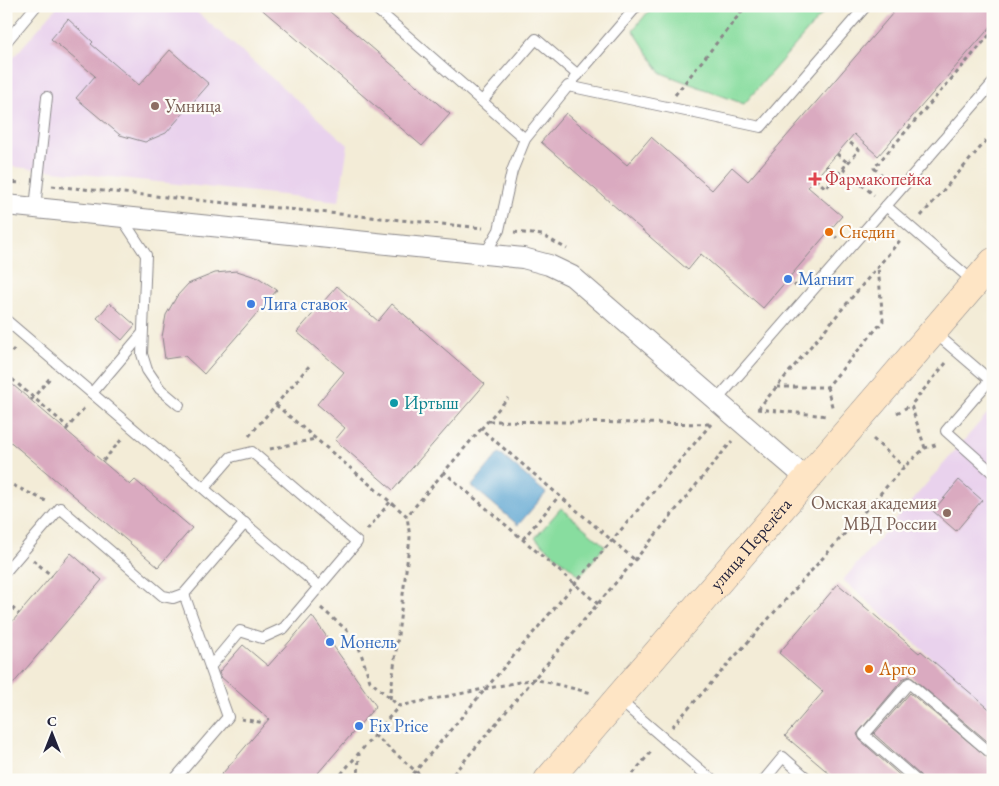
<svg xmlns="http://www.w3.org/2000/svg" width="999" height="786" font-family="'EB Garamond',serif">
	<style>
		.built { fill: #e9d2ed }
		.green { fill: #88dd9f; stroke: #55806d }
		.water { fill: #58a3d0; stroke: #3d6286 }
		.building { fill: #daaac0 }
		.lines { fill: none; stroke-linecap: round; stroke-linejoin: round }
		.service-casing { stroke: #8a8789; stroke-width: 12 }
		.minor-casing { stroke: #8a8789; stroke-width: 22 }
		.secondary-casing { stroke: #8a8789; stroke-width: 29 }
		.path { stroke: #8a8789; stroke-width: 3; stroke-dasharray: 4 4; stroke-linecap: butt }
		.service { stroke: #fff; stroke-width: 10 }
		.minor { stroke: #fff; stroke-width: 20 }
		.secondary { stroke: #fee5c5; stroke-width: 28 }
		.education-dot { fill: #8d6e63; stroke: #fdfcf7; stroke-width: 2 }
		.health-dot { fill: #e0444e; stroke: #fdfcf7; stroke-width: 2 }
		.food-dot { fill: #e8710a; stroke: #fdfcf7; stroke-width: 2 }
		.shop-dot { fill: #3f7fe0; stroke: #fdfcf7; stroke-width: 2 }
		.culture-dot { fill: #0f9aa8; stroke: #fdfcf7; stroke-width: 2 }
		.labels { text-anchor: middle; stroke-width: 4.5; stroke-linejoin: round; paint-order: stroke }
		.education-label { font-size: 18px; fill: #785e54; stroke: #fdfcf7; text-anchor: start }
		.health-label { font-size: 18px; fill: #be3a42; stroke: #fdfcf7; text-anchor: start }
		.food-label { font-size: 18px; fill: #c56008; stroke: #fdfcf7; text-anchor: start }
		.shop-label { font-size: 18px; fill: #366cbe; stroke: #fdfcf7; text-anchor: start }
		.culture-label { font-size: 18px; fill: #0d838f; stroke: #fdfcf7; text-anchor: start }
		.street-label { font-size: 18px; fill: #22223b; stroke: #fdfcf7 }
	</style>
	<rect width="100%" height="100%" fill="#fdfcf7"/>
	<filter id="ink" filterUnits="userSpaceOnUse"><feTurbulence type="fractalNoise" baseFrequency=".02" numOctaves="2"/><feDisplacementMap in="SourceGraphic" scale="10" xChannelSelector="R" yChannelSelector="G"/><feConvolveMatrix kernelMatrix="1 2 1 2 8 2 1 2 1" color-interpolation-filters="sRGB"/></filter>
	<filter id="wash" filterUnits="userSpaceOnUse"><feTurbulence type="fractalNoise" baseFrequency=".0096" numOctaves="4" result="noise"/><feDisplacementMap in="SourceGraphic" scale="20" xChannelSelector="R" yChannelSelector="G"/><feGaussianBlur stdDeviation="1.12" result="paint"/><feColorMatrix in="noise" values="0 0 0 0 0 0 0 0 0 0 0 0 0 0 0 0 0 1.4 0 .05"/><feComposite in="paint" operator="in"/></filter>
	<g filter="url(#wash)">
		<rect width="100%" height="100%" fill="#f3ecd7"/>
		<g class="built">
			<path d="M58,6H190L348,145L339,201L6,166V66Z"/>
			<path d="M993,407V712L843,580Z"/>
		</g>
		<g class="green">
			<path d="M653,6H829L744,104L661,73L633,30Z"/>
			<path d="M561,508L605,546L580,576L535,538Z"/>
		</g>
		<path class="water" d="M499,453L546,493L518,525L472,486Z"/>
		<g id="blocks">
			<g class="building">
				<path d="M258,6H323L450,114L422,146Z"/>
				<path d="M899,6H993V24L878,156L854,134L808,187L842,216L763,308L701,254L688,270L541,142L566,113L627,165L651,137L712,190L732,167L748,181Z"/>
				<path d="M68,19L93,42L91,44L139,85L170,50L209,84L166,133L145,142L120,135L76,98L95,76L51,39Z"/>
				<path d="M237,271L259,278L277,290L204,374L185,356L165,359L162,337L166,315L177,296L188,284L215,273Z"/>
				<path d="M337,286L378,321L392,304L485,384L393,490L335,440L345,428L317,404L344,372L297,332Z"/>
				<path d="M110,303L135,325L122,340L97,318Z"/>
				<path d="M6,379L130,485L135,480L192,528L158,567L6,438Z"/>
				<path d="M959,480L982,500L956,531L933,511Z"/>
				<path d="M71,553L102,580L6,692V629Z"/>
				<path d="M838,584L919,653L921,651L993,712V746L910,676L904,678L857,734L860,740L905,780H837L785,736L823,692L779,653Z"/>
				<path d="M312,616L376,706L312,780H217L269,719L221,677L219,672L243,645L268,666Z"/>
				<path d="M910,693L993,762V780H923L920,775L874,734Z"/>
			</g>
		</g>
	</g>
	<g filter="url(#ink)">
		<use href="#blocks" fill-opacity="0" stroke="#8a8789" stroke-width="1"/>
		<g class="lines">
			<defs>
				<g id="service">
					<path d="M373,6L525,139"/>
					<path d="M6,42L36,6"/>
					<path d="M574,79L637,6"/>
					<path d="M482,101L536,39L578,75"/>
					<path d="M886,206L993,83"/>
					<path d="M35,208L47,97"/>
					<path d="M121,217L146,255L142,354L147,370L160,389L179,405"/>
					<path d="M485,254L499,230L512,171L525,139L568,86L761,127L866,6"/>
					<path d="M6,320L318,586"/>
					<path d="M934,332L990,380L946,431L993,473"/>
					<path d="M92,393L142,334"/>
					<path d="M716,401L886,206L975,283"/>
					<path d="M204,488L231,457L252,452L357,542L284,628L262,638L240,631L210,667"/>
					<path d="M6,571L60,508L163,596L173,598L184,594L245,523"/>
					<path d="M618,699L712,780"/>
					<path d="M174,780L228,717L184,594"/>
					<path d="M764,780L783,757L809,780"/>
					<path d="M916,780L864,735L909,683L993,755"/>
				</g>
				<path id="minor" d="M6,205L523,258L549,265L572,276L807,479"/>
				<g id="secondary">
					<path id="s1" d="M548,780L993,262"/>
				</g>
			</defs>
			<use href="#service" class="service-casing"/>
			<use href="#minor" class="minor-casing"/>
			<use href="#secondary" class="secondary-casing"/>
			<g class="path">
				<path d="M675,95L746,6"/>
				<path d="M837,154L848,163"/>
				<path d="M826,166L837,176"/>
				<path d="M843,169L874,195"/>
				<path d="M815,179L826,188L859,150L848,141"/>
				<path d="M889,181L874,168L993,31"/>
				<path d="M6,182L23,183"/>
				<path d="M52,186L483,228"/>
				<path d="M921,216L993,133"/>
				<path d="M514,232L542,235L567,249"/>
				<path d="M829,232L837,238"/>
				<path d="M788,279L796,286"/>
				<path d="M6,358L16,347"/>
				<path d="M6,374L68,427"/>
				<path d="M777,387H827L883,321L878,267"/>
				<path d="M827,387L833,410"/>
				<path d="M31,400L50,378"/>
				<path d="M276,405L407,516L444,472"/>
				<path d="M757,409L828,416"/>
				<path d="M758,409L902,238"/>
				<path d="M897,413L911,405"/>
				<path d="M489,421L713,424"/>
				<path d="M481,429L508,398"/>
				<path d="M66,430L85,407"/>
				<path d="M249,436L310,365"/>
				<path d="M873,439L904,467"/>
				<path d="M925,448L911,405L946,363"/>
				<path d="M270,449L315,439"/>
				<path d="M103,461L122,439"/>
				<path d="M6,482L46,501"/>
				<path d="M367,530L390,502"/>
				<path d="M523,539L559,496"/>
				<path d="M33,560L52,576"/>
				<path d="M6,602L19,614"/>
				<path d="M598,604L444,472L481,429L635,560"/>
				<path d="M321,608L356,638L370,681L399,706"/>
				<path d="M390,699L410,538L407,516"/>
				<path d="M241,719L265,723"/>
				<path d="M672,727L904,467L925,448L939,444"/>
				<path d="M374,735L426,780"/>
				<path d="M336,780L399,706L534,679L592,693"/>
				<path d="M358,780L359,754"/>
				<path d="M408,780L711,424"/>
				<path d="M448,780L635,560L732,441"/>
				<path d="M628,780L653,749"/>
			</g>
			<use href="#service" class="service"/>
			<use href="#minor" class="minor"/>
			<use href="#secondary" class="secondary"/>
		</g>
	</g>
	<g class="education-dot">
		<circle cx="155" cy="106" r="5"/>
		<circle cx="947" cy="513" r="5"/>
	</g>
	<path class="health-dot" d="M812.5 171.5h5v5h5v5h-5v5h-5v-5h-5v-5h5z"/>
	<g class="food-dot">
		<circle cx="829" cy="232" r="5"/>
		<circle cx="869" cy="669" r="5"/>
	</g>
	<g class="shop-dot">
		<circle cx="788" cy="279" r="5"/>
		<circle cx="251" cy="304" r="5"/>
		<circle cx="330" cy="642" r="5"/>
		<circle cx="359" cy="726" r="5"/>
	</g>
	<circle class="culture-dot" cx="394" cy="403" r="5"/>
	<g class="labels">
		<g class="education-label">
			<text x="165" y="112">Умница</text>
			<text x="937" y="509" text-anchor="end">Омская академия<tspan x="937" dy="21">МВД России</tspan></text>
		</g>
		<g class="health-label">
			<text x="825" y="185">Фармакопейка</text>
		</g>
		<g class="food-label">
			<text x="839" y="238">Снедин</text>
			<text x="879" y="675">Арго</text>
		</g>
		<g class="shop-label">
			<text x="798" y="285">Магнит</text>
			<text x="261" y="310">Лига ставок</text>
			<text x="340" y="648">Монель</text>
			<text x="369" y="732">Fix Price</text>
		</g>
		<g class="culture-label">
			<text x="404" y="409">Иртыш</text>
		</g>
		<g class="street-label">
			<text dy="6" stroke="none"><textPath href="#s1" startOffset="311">улица Перелёта</textPath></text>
		</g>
	</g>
	<rect width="999" height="786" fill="none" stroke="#fdfcf7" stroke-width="25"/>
	<g transform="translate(52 734)" stroke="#fdfcf7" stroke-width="4" paint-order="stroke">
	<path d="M0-4L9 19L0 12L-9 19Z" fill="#22223b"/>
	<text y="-8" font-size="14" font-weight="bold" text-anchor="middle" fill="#22223b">С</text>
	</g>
</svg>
